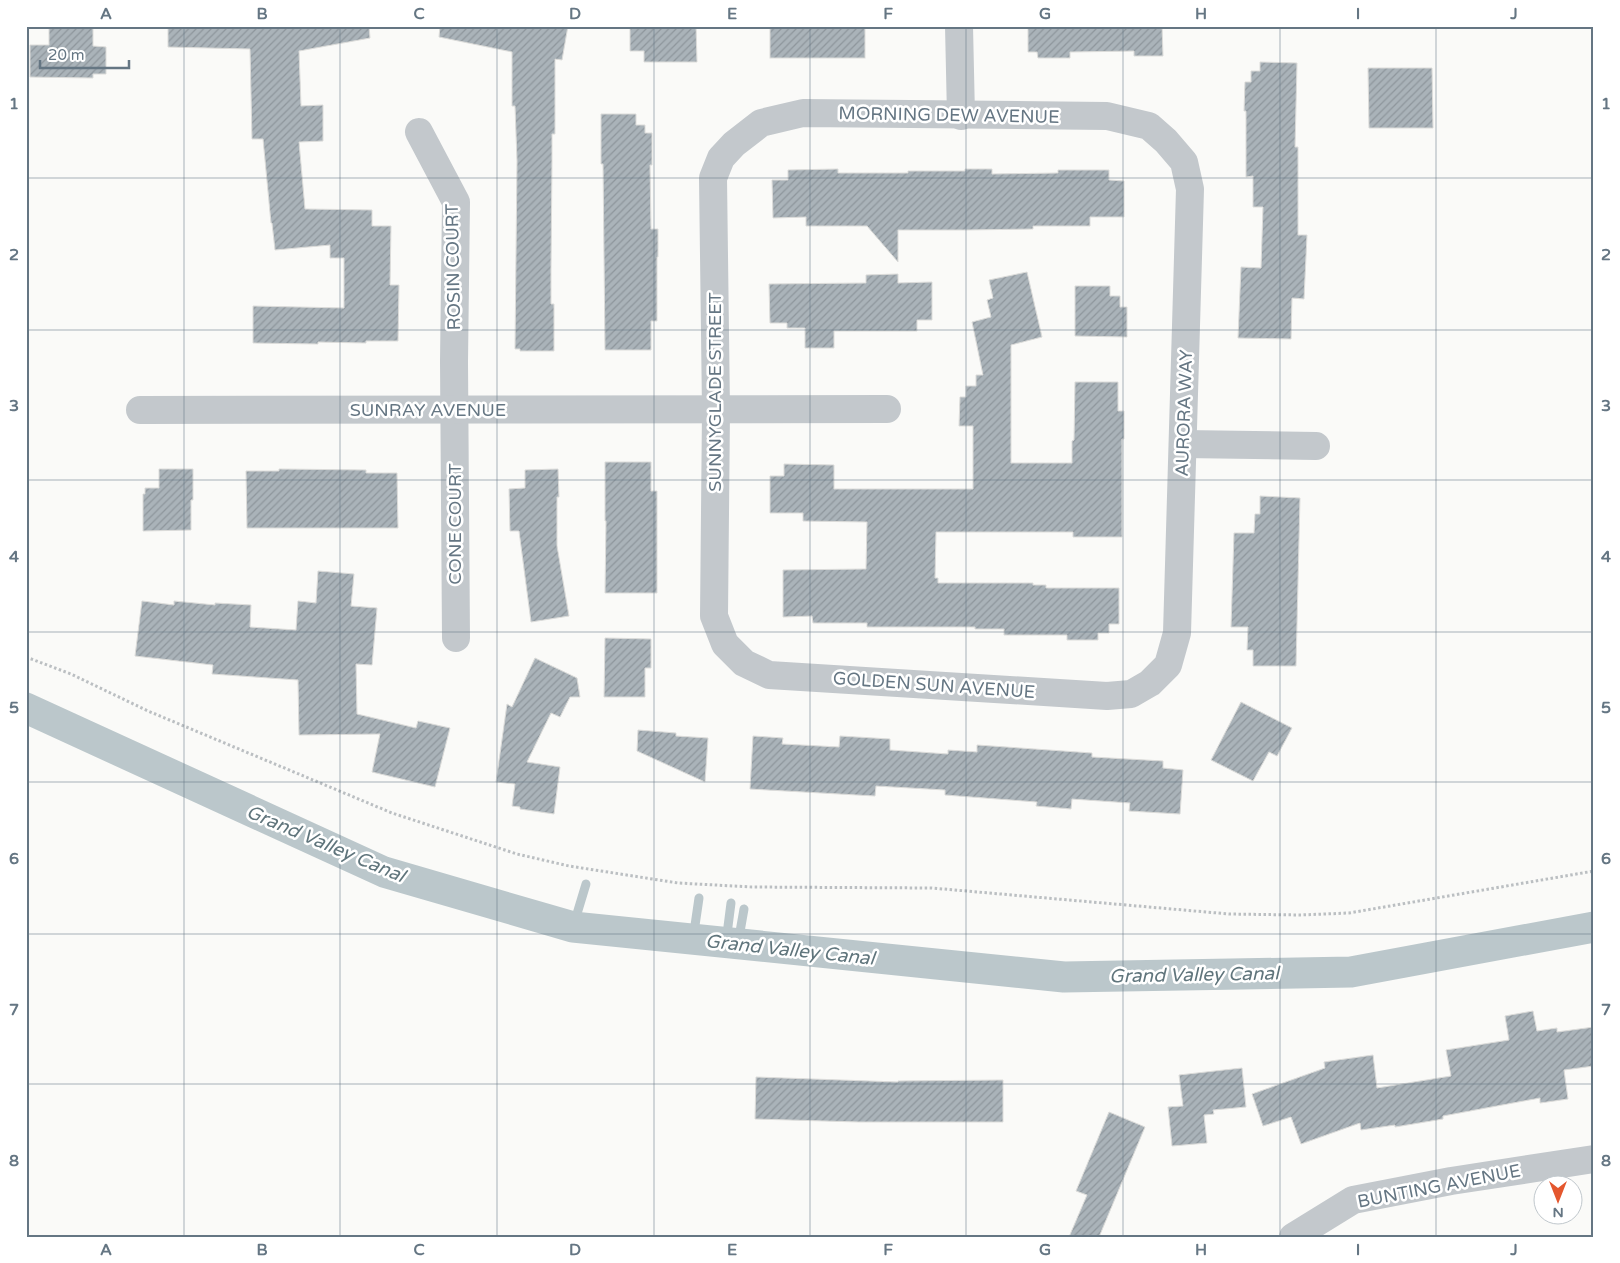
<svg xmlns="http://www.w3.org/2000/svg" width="1620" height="1263" font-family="'Varela Round',sans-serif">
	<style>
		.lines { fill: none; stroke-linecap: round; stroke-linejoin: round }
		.stream { stroke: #bbc7cb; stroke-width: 9 }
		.canal { stroke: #bbc7cb; stroke-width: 31 }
		.building { fill: url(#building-hatch); stroke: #dcdcda }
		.path { stroke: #bbbfc2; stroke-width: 3; stroke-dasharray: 2.5 2.5; stroke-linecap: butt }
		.street { stroke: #c3c8cc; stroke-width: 28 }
		.grid { fill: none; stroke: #657683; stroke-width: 1; stroke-opacity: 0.55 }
		.labels { text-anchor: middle; stroke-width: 5; stroke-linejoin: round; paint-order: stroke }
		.street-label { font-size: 18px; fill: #657683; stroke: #fff }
		.water-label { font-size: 19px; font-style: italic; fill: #60757c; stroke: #fff }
		.neatline { fill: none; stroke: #657683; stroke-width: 2 }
		.grid-label { font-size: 16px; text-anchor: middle; font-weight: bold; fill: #657683 }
	</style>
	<defs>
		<pattern id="building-hatch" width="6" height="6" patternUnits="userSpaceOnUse" patternTransform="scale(1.25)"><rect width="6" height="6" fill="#aab3b9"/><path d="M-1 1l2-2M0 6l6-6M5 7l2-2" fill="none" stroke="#8e969c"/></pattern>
	</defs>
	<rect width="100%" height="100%" fill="#fafaf8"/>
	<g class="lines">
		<g class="stream">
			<path d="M573,927L586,884"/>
			<path d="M693,939L699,898"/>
			<path d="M726,942L731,903"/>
			<path d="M738,943L744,909"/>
		</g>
		<path class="canal" d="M26,708L384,872L573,927L1064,977L1351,972L1594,927"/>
	</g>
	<g class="building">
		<path d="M49,26H93V46L106,47V74H93V78L30,77V45H49Z"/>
		<path d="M168,26H369L370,38L299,51L301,106L323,105V141L299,142L305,209L372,210V226H391L390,285H399L398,341H366V343L318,342V344L253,343V306L344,308V258H330V245L275,250L272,223H271L263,139H252L250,49L168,47Z"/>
		<path d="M440,26H568L562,60L555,59V134H552V161L551,269V304H554V351H520V349H515L517,161L515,106H512V52L439,37Z"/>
		<path d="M630,26H696L697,62H644V51H630Z"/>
		<rect x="770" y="26" width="95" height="32"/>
		<path d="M1028,26H1162L1163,56H1134V51L1070,52V58H1038L1037,52H1028Z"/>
		<path d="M1260,62L1297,63L1295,147H1298V235H1307L1304,299L1292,298L1291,339L1238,338L1241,267L1261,268L1263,207H1253V176L1246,177V111H1244L1245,82H1251V71H1260Z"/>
		<path d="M1368,68H1432L1433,128H1369Z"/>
		<path d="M601,114H636V125H645V133H652V165H650L651,229H658V257H657V321H651V350H605L603,164H601Z"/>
		<path d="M838,169V173H908V171H965V169H992V174L1058,173V170H1109V180L1124,181V217H1090V226H1033V229L966,230H898V262L867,226H806V217L773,218L772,180H788V170Z"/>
		<path d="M1027,272L1042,337L1011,345V463H1072V441L1074,440L1075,382H1118V411H1124V439H1122V537H1073V532H936L935,578H938V583H1033V585H1046V588H1119V624H1109V633H1098V640H1067V635H1004V629H975V627H867V623H813L812,616L783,617V570L866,569L867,522L803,521V513H770V476H784V464L834,465V489H973V426H959L960,397H966V386H976V375H983L972,322L991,317L987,300L993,298L989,280Z"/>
		<path d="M898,274V283L932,282V320H917V331H834V348H805V328H787V323H770L769,284L866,283V275Z"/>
		<path d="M1075,286H1110V296H1120V307H1127V337L1075,336Z"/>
		<path d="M605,462H651V491H657V593H605L606,521H605Z"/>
		<path d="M159,469H193V500H191V530L143,531V494H145V488H159Z"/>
		<path d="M279,469L366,470V473H397L398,528H247L246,471H279Z"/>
		<path d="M558,469L559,497H557V546L569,616L531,622L519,531H510L509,489L525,488V470Z"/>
		<path d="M1260,496L1300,498L1296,666H1253V650H1247L1248,627H1231L1234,533H1254L1255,514H1260Z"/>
		<path d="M318,571L354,574L351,606L377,608L372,665L356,664L357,714L416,728L418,721L450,728L435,787L372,772L380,734L299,735L298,680L212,674L213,665L135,656L142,601L174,605V601L215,605V603L251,605L250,627L296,630L298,601L316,603Z"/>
		<path d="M605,638L651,639V668H645V697H604Z"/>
		<path d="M535,658L577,678L580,697H570L560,717L551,713L527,762L560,767L554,814L520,809V807L512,806L515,784L496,782L507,704L512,707Z"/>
		<path d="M1241,702L1292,728L1277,756L1269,752L1253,781L1211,760Z"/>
		<path d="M638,730L676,733V736L708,738L705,782L637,751Z"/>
		<path d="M753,736L783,738L782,744L839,747L840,736L890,739V750L948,754V750L977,752V745L1092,753V757L1163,761V768L1183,770L1180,814L1129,811L1130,803L1072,799L1071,809L1036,806L1037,802L945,795V790L876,786L875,796L750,789Z"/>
		<path d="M1533,1011L1537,1031L1557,1028V1032L1594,1027V1066L1564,1070L1568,1099L1540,1103V1098L1443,1116V1119L1395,1127V1125L1361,1130L1360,1123L1301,1144L1291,1117L1263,1126L1252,1094L1325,1068L1324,1062L1373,1055L1377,1088L1451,1076L1446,1050L1509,1040L1505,1016Z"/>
		<path d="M1242,1068L1246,1107L1213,1110L1214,1114L1204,1115L1207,1143L1172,1146L1168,1107L1183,1106L1179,1075Z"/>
		<path d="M756,1077L898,1082V1081L1003,1080V1122H859L755,1119Z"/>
		<path d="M1109,1112L1145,1127L1099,1237H1069L1087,1195L1076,1191Z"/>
	</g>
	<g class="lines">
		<path class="path" d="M26,657L71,674L148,711L392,813L517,854L569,866L678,883L752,887L932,888L1229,914L1300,915L1349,913L1594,871"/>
		<g class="street">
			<path d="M959,26L961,116"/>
			<path d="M803,113L1107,116L1149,126L1166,141L1184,162L1190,189L1177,633L1168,665L1150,683L1131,694L1107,696L769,675L744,663L725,644L714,616L716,410L713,178L721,158L734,144L761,123Z"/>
			<path d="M419,132L456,202L454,362L456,638"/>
			<path d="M140,410L887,409"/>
			<path d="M1183,444L1316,446"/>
			<path d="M1293,1237L1353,1200L1451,1181L1594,1159"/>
		</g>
	</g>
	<path class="grid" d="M184,26V1237M340,26V1237M497,26V1237M654,26V1237M810,26V1237M966,26V1237M1123,26V1237M1280,26V1237M1436,26V1237M26,178H1594M26,330H1594M26,480H1594M26,632H1594M26,782H1594M26,934H1594M26,1084H1594"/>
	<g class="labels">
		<g class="street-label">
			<text transform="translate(949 115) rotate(1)" y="6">MORNING DEW AVENUE</text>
			<text transform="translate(453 267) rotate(-91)" y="6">ROSIN COURT</text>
			<text transform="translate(715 392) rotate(-90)" y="6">SUNNYGLADE STREET</text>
			<text x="428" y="416">SUNRAY AVENUE</text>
			<text transform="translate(1184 413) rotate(-88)" y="6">AURORA WAY</text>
			<text transform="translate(455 524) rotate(-90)" y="6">CONE COURT</text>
			<text transform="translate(934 685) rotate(4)" y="6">GOLDEN SUN AVENUE</text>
			<text transform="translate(1439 1186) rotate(-11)" y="6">BUNTING AVENUE</text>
		</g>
		<g class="water-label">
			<text transform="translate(326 843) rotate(23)" y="7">Grand Valley Canal</text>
			<text transform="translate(790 949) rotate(6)" y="7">Grand Valley Canal</text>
			<text transform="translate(1194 974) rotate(-1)" y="7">Grand Valley Canal</text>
		</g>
	</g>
	<rect width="1620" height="1263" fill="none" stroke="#ffffff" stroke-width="55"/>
	<g transform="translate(1558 1200) rotate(180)"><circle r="24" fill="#ffffff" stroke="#c1c8cd"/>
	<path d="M0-4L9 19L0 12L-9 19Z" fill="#e4572e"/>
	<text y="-8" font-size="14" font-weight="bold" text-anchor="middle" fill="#657683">N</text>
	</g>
	<path d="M40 60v8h89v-8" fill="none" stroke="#657683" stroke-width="2.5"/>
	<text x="48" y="60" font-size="15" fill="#657683" stroke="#ffffff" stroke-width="4" paint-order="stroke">20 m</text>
	<rect x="28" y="28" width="1564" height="1208" class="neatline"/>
	<g class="grid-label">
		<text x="106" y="19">A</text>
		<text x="262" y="19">B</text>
		<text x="419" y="19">C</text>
		<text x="575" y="19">D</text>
		<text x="732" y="19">E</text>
		<text x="888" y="19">F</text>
		<text x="1045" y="19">G</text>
		<text x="1201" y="19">H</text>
		<text x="1358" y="19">I</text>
		<text x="1514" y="19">J</text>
		<text x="14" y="109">1</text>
		<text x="1606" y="109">1</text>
		<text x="14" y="260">2</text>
		<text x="1606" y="260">2</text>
		<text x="14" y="411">3</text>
		<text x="1606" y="411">3</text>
		<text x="14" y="562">4</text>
		<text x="1606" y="562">4</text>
		<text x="14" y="713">5</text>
		<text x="1606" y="713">5</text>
		<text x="14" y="864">6</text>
		<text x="1606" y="864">6</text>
		<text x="14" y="1015">7</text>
		<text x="1606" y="1015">7</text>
		<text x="14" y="1166">8</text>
		<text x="1606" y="1166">8</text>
		<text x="106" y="1255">A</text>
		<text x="262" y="1255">B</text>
		<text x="419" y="1255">C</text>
		<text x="575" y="1255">D</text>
		<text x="732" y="1255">E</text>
		<text x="888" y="1255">F</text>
		<text x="1045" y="1255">G</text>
		<text x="1201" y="1255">H</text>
		<text x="1358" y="1255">I</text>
		<text x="1514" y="1255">J</text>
	</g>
</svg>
